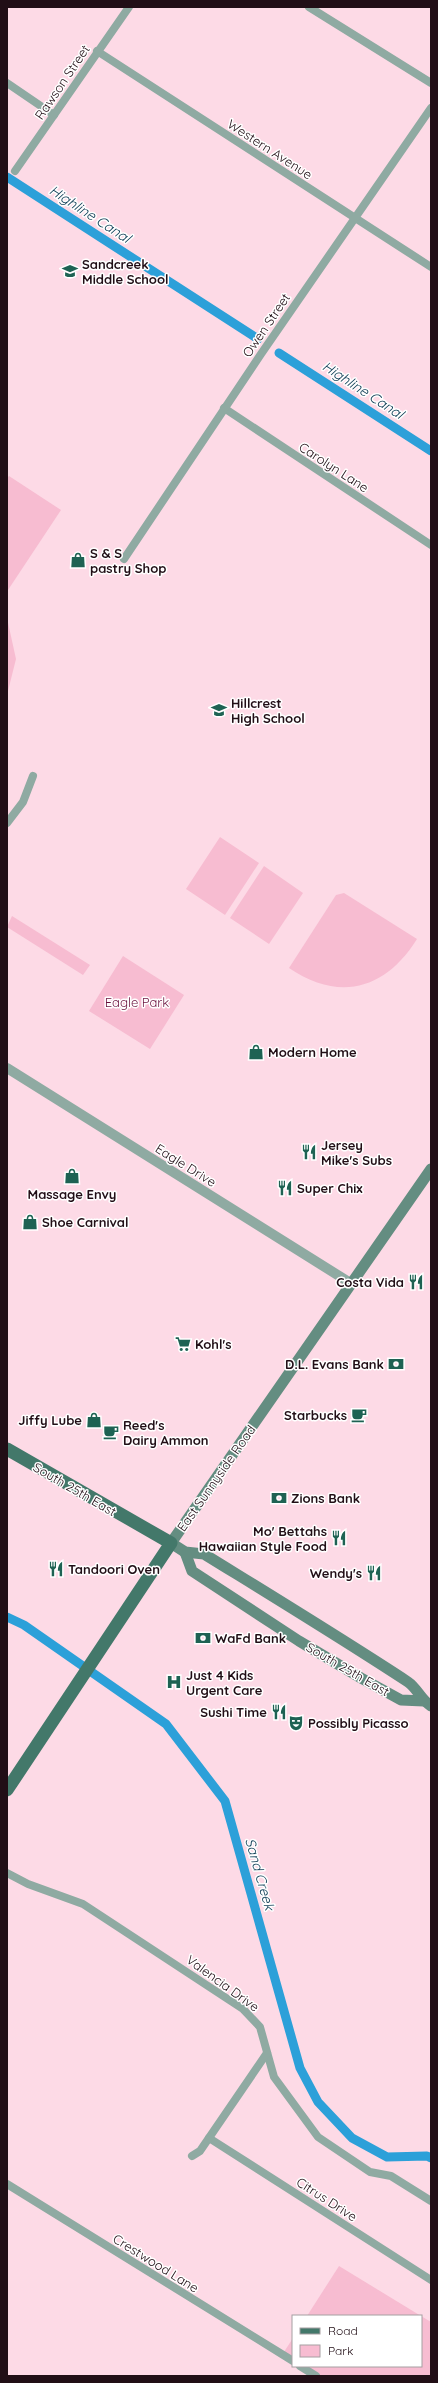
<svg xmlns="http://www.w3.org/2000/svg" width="438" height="2383" font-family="Quicksand,sans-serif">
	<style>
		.green { fill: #f7bcd1 }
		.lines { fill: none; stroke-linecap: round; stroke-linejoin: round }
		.canal { stroke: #2ca0d9; stroke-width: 9 }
		.minor { stroke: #8faaa2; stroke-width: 8 }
		.tertiary { stroke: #8faaa2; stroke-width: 10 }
		.secondary { stroke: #648d81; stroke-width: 11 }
		.primary { stroke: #43786a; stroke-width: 13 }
		.labels { text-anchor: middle; stroke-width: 3; stroke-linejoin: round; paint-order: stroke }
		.street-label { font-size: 13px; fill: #210e16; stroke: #fff }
		.poi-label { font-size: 13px; font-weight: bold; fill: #210e16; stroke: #fff; text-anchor: start }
		.park-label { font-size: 13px; fill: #680f3c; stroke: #fff }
		.water-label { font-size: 14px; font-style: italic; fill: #15425a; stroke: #fff }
	</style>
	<rect width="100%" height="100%" fill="#fddae6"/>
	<g class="green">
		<path d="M9,476L61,510L8,590L7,478Z"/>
		<path d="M7,618L16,659L7,695Z"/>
		<path d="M220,837L259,863L225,915L186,889Z"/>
		<path d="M264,866L303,893L269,944L230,918Z"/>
		<path d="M344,893L417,939C385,990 339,1002 289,968L336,895Z"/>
		<path d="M12,916L90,965L83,975L7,927Z"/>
		<path d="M123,956L184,995L150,1049L89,1011Z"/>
		<path d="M339,2266L421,2316H307Z"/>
		<path d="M421,2316L431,2322V2376H316L300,2366H421Z"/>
		<path d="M293,2338V2362L282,2355Z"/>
	</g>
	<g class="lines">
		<g class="canal">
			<path d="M7,177L258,339"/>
			<path d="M279,353L431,451"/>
			<path d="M7,1617L24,1625L166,1724L225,1801L300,2068L318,2102L352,2138L387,2157L427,2156L431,2158"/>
		</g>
		<g class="minor">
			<path d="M309,7L431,83"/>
			<path d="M97,51L431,267"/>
			<path d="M7,83L54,115"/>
			<path d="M15,171L129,7"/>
			<path d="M224,408L431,545"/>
			<path d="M124,559L261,354L431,108"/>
			<path d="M7,823L23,802L33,776"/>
			<path d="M7,1873L28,1884L83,1904L243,2009L260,2027L274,2077L318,2137L370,2172L391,2176L431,2201"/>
			<path d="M209,2138L431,2280"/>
			<path d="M192,2156L200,2151L267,2053"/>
			<path d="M7,2184L293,2361"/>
			<path d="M300,2366L316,2376"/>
		</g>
		<path class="tertiary" d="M7,1068L352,1284"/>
		<g class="secondary">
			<path d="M431,1169L171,1543L185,1552L204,1554C272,1596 341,1638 408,1682C417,1688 421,1700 431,1706"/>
			<path d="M185,1552L192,1571L299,1641L361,1678L401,1700L424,1701"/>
		</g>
		<path class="primary" d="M7,1449L171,1543L7,1790"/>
	</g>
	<defs>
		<symbol id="school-bare" viewBox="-9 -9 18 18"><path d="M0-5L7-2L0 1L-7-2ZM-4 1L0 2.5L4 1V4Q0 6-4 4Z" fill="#1e6253" stroke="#fff" stroke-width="2.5" paint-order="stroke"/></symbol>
		<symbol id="shop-bare" viewBox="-9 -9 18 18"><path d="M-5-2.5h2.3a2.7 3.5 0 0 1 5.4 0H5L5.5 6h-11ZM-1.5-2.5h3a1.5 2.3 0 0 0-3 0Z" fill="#1e6253" stroke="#fff" stroke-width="2.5" paint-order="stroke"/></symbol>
		<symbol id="restaurant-bare" viewBox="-9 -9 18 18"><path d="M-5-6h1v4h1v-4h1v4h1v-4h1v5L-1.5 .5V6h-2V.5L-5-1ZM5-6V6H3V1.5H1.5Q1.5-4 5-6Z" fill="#1e6253" stroke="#fff" stroke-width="2.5" paint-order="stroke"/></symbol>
		<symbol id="supermarket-bare" viewBox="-9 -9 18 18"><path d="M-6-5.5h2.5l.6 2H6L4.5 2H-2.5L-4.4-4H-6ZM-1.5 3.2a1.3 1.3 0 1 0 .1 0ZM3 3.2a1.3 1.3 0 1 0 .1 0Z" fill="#1e6253" stroke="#fff" stroke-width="2.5" paint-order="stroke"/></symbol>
		<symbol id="bank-bare" viewBox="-9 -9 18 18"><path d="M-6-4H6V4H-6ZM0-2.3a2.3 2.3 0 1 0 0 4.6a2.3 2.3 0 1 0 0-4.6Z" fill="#1e6253" stroke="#fff" stroke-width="2.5" paint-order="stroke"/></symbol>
		<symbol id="cafe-bare" viewBox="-9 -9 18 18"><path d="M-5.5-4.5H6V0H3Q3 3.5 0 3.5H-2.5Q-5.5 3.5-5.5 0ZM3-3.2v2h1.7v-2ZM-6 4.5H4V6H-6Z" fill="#1e6253" stroke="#fff" stroke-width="2.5" paint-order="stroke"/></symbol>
		<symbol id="hospital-bare" viewBox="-9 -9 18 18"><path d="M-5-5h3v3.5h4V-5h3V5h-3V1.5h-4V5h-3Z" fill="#1e6253" stroke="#fff" stroke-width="2.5" paint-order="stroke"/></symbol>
		<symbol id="theatre-bare" viewBox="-9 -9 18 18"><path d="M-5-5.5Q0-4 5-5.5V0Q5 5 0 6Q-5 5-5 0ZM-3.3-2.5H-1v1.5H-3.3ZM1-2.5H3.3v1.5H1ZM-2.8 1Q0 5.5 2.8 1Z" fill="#1e6253" stroke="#fff" stroke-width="2.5" paint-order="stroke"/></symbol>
	</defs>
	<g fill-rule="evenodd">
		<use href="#school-bare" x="59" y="260" width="22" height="22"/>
		<use href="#shop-bare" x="67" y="549" width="22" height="22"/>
		<use href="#school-bare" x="208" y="699" width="22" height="22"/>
		<use href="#shop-bare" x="245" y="1041" width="22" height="22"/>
		<use href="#restaurant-bare" x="298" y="1141" width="22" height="22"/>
		<use href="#shop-bare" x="61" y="1165" width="22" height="22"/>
		<use href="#restaurant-bare" x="274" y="1177" width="22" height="22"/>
		<use href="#shop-bare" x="19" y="1211" width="22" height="22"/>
		<use href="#restaurant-bare" x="405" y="1271" width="22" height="22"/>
		<use href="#supermarket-bare" x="172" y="1333" width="22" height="22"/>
		<use href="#bank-bare" x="385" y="1353" width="22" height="22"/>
		<use href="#cafe-bare" x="348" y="1404" width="22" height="22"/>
		<use href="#shop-bare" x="83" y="1409" width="22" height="22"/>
		<use href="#cafe-bare" x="100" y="1421" width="22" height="22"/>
		<use href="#bank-bare" x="268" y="1487" width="22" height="22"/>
		<use href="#restaurant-bare" x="328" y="1527" width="22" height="22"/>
		<use href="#restaurant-bare" x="45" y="1558" width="22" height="22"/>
		<use href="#restaurant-bare" x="363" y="1562" width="22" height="22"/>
		<use href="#bank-bare" x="192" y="1627" width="22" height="22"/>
		<use href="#hospital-bare" x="163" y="1671" width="22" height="22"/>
		<use href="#restaurant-bare" x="268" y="1701" width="22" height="22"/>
		<use href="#theatre-bare" x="285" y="1712" width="22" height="22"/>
	</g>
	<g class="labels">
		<g class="street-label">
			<text transform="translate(62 82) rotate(-56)" y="5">Rawson Street</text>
			<text transform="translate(270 149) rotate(33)" y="5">Western Avenue</text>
			<text transform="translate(266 325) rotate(-56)" y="5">Owen Street</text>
			<text transform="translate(334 467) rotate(33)" y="5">Carolyn Lane</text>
			<text transform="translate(186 1165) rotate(32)" y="5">Eagle Drive</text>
			<text transform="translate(216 1478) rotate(-55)" y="5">East Sunnyside Road</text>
			<text transform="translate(75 1489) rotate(30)" y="5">South 25th East</text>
			<text transform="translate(348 1669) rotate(30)" y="5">South 25th East</text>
			<text transform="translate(223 1983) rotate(36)" y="5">Valencia Drive</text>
			<text transform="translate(327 2199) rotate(33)" y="5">Citrus Drive</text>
			<text transform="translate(156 2263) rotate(32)" y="5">Crestwood Lane</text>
		</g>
		<g class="poi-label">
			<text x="82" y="269">Sandcreek<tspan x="82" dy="15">Middle School</tspan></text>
			<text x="90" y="558">S &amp; S<tspan x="90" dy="15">pastry Shop</tspan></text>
			<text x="231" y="708">Hillcrest<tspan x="231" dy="15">High School</tspan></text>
			<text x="268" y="1057">Modern Home</text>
			<text x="321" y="1150">Jersey<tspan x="321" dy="15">Mike's Subs</tspan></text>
			<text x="297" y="1193">Super Chix</text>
			<text x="72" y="1199" text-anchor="middle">Massage Envy</text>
			<text x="42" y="1227">Shoe Carnival</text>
			<text x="404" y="1287" text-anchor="end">Costa Vida</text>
			<text x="195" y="1349">Kohl's</text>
			<text x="384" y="1369" text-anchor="end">D.L. Evans Bank</text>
			<text x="347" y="1420" text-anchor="end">Starbucks</text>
			<text x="82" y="1425" text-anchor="end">Jiffy Lube</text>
			<text x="123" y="1430">Reed's<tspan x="123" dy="15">Dairy Ammon</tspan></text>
			<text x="291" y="1503">Zions Bank</text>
			<text x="327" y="1536" text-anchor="end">Mo' Bettahs<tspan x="327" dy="15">Hawaiian Style Food</tspan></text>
			<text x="68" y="1574">Tandoori Oven</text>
			<text x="362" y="1578" text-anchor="end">Wendy's</text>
			<text x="215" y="1643">WaFd Bank</text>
			<text x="186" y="1680">Just 4 Kids<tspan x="186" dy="15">Urgent Care</tspan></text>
			<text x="267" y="1717" text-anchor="end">Sushi Time</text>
			<text x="308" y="1728">Possibly Picasso</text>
		</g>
		<g class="park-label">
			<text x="137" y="1007">Eagle Park</text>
		</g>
		<g class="water-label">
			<text transform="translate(90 214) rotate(33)" y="5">Highline Canal</text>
			<text transform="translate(363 390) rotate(33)" y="5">Highline Canal</text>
			<text transform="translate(260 1874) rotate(74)" y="5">Sand Creek</text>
		</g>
	</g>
	<rect width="438" height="2383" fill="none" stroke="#210e16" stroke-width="16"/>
	<rect x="292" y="2315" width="130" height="52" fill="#ffffff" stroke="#a69fa2"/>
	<rect x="300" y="2328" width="20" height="6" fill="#43786a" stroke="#a69fa2"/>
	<text x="328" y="2335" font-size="12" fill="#210e16">Road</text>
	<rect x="300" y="2345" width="20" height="12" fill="#f7bcd1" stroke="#a69fa2"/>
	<text x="328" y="2355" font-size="12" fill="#210e16">Park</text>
</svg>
